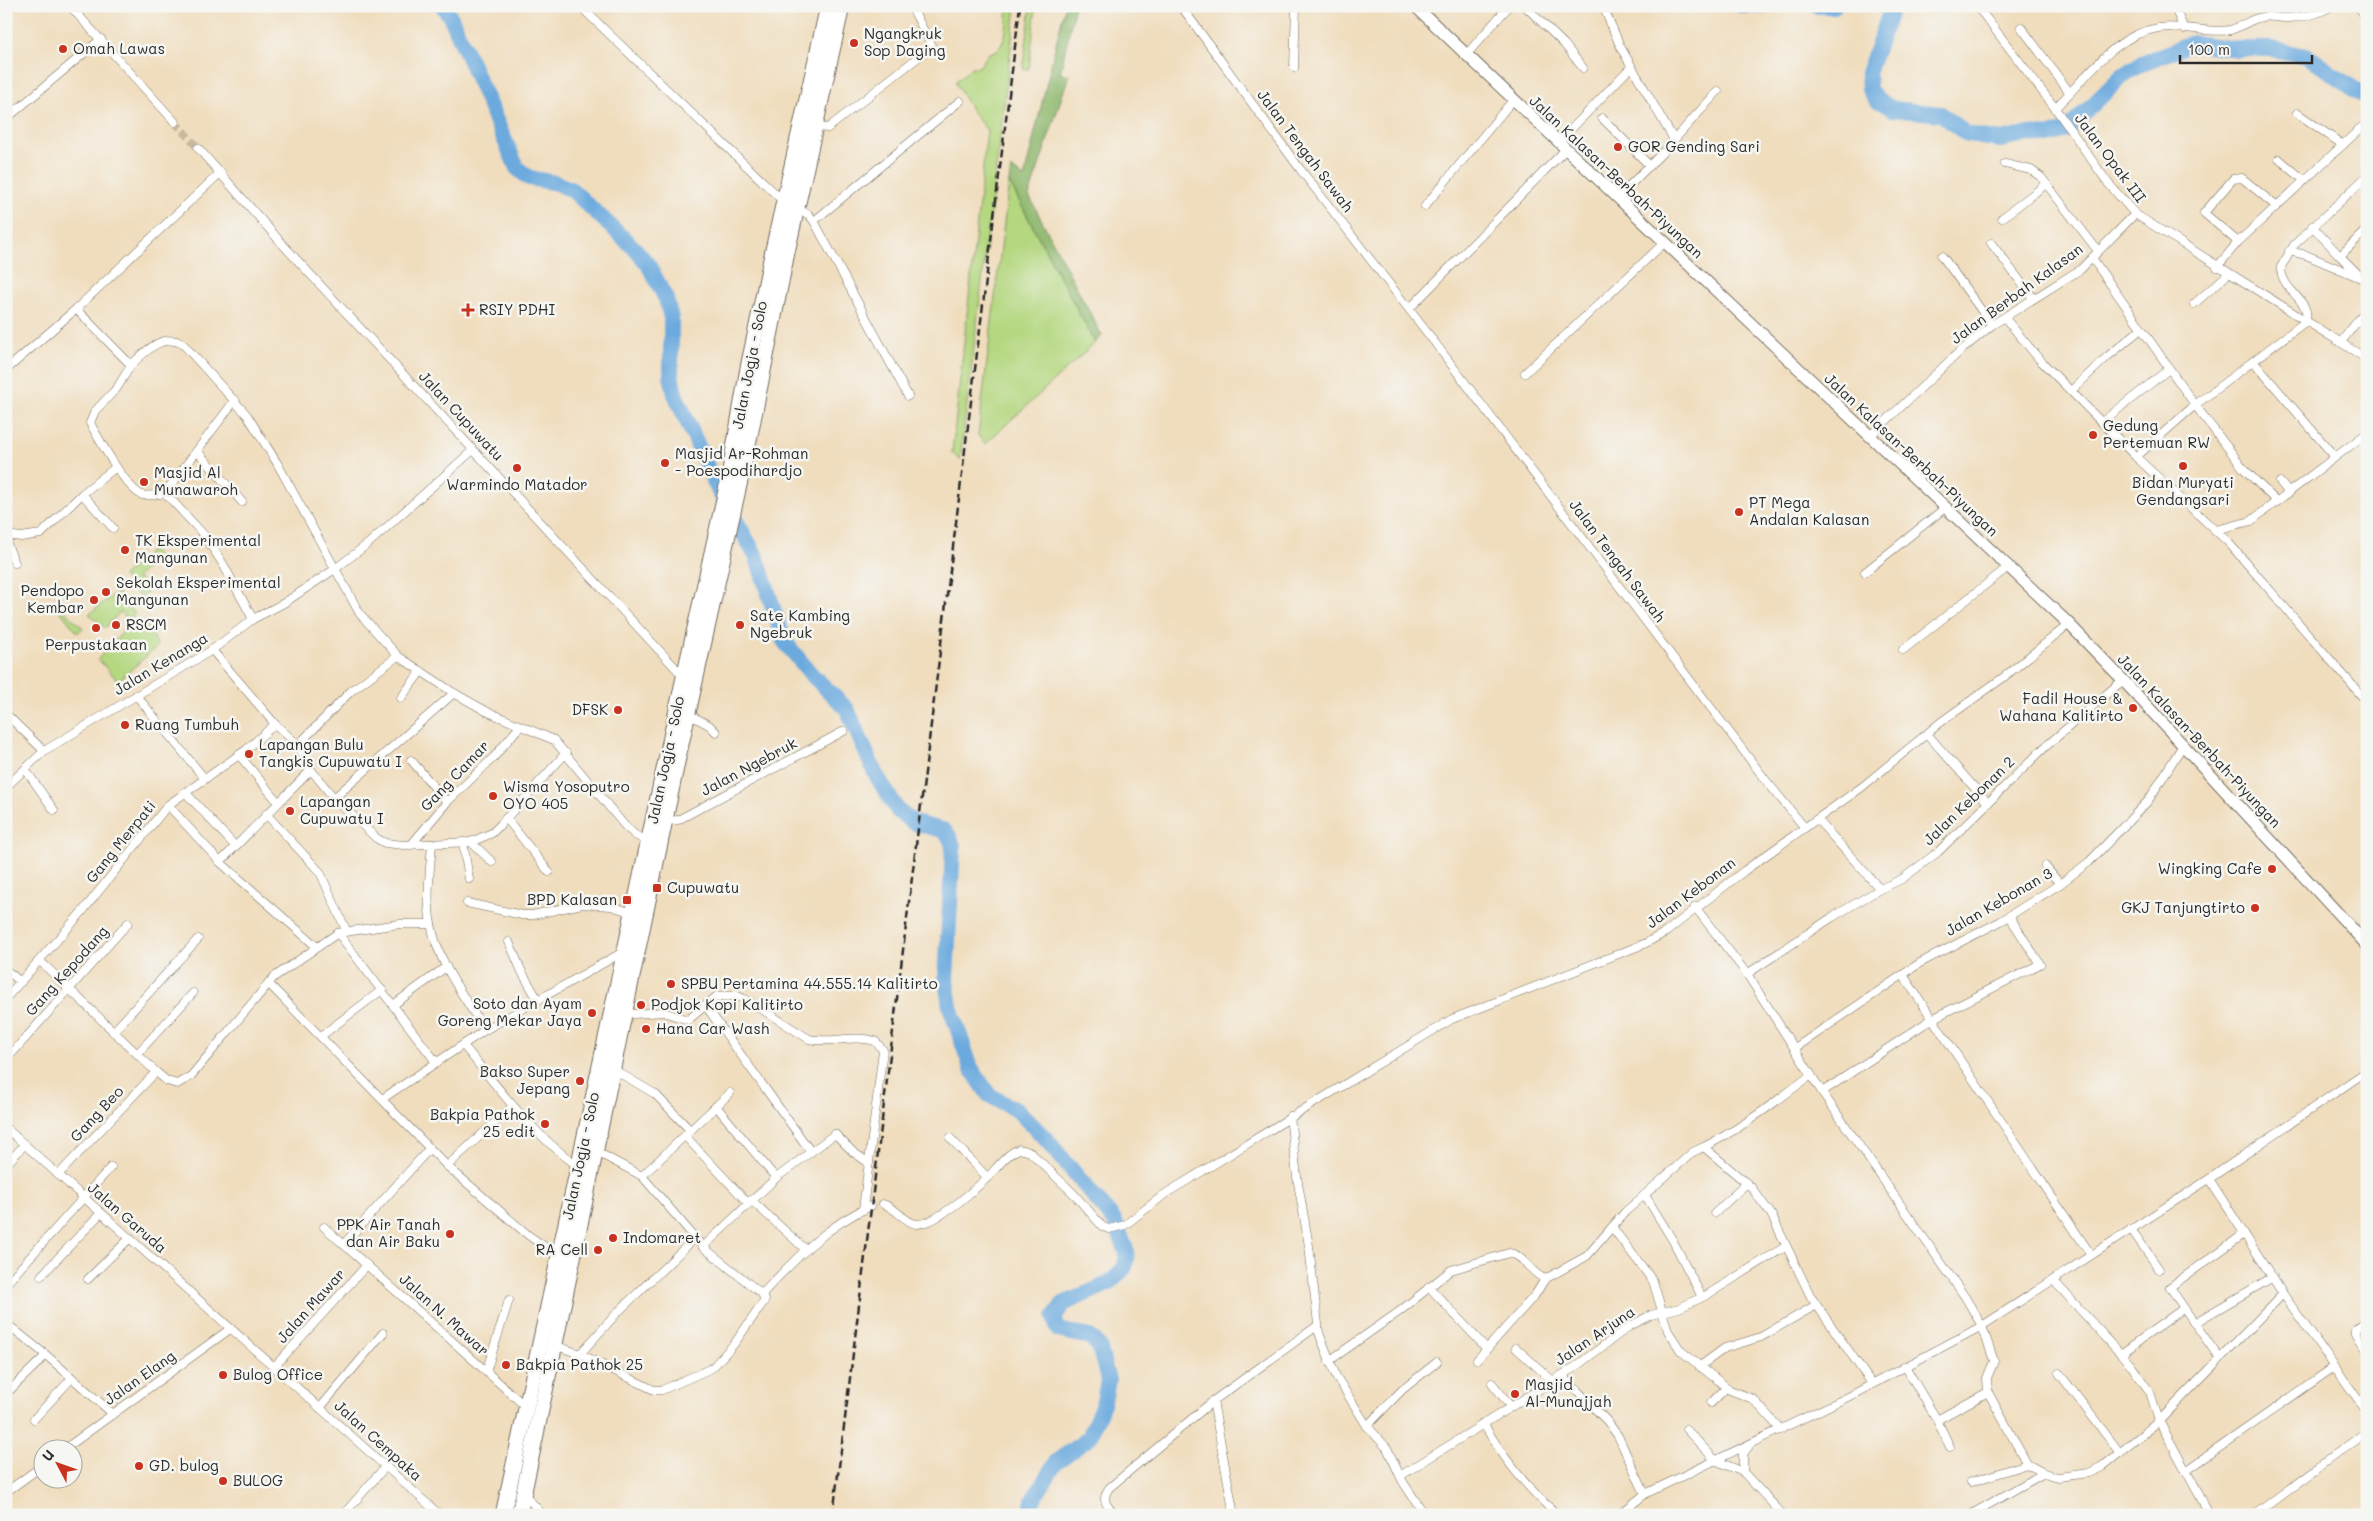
<svg xmlns="http://www.w3.org/2000/svg" width="2373" height="1521" font-family="Mali,sans-serif">
	<style>
		.green { fill: #b4d77f; stroke: #708155 }
		.forest { fill: #8fb86e; stroke: #5d724c }
		.lines { fill: none; stroke-linecap: round; stroke-linejoin: round }
		.river { stroke: #6caade; stroke-width: 16 }
		.street-tunnel { stroke: #c9b9a0; stroke-width: 8; stroke-dasharray: 8 4; stroke-linecap: butt }
		.street-casing { stroke: #70695e; stroke-width: 9 }
		.secondary-casing { stroke: #70695e; stroke-width: 13 }
		.highway-casing { stroke: #70695e; stroke-width: 17 }
		.street { stroke: #fff; stroke-width: 8 }
		.secondary { stroke: #fff; stroke-width: 11 }
		.highway { stroke: #fff; stroke-width: 15 }
		.rail { stroke: #2b2b2b; stroke-width: 2.5; stroke-dasharray: 8 4; stroke-linecap: butt }
		.poi-dot { fill: #c8321e; stroke: #f6f6f2; stroke-width: 2 }
		.labels { text-anchor: middle; stroke-width: 5; stroke-linejoin: round; paint-order: stroke }
		.poi-label { font-size: 15px; fill: #2b2b2b; stroke: #f6f6f2; text-anchor: start }
		.street-label { font-size: 15px; fill: #2b2b2b; stroke: #f6f6f2 }
	</style>
	<rect width="100%" height="100%" fill="#f6f6f2"/>
	<filter id="ink" filterUnits="userSpaceOnUse"><feTurbulence type="fractalNoise" baseFrequency=".02" numOctaves="2"/><feDisplacementMap in="SourceGraphic" scale="10" xChannelSelector="R" yChannelSelector="G"/><feConvolveMatrix kernelMatrix="1 2 1 2 8 2 1 2 1" color-interpolation-filters="sRGB"/></filter>
	<filter id="wash" filterUnits="userSpaceOnUse"><feTurbulence type="fractalNoise" baseFrequency=".0096" numOctaves="4" result="noise"/><feDisplacementMap in="SourceGraphic" scale="20" xChannelSelector="R" yChannelSelector="G"/><feGaussianBlur stdDeviation="1.12" result="paint"/><feColorMatrix in="noise" values="0 0 0 0 0 0 0 0 0 0 0 0 0 0 0 0 0 1.4 0 .05"/><feComposite in="paint" operator="in"/></filter>
	<g filter="url(#wash)">
		<rect width="100%" height="100%" fill="#f0ddbd"/>
		<g class="green">
			<path d="M1008,6H1016L960,460L952,453L987,130L975,116L955,82L972,67H979L989,53C1009,50 1006,22 1008,6Z"/>
			<path d="M1031,6H1036L1029,69H1023Z"/>
			<path d="M1009,182L1095,343L985,444L978,435Z"/>
			<path d="M152,550L158,557L137,577L149,591L140,598L123,576Z"/>
			<path d="M117,592L135,614L129,620L120,612L105,628L89,614Z"/>
			<path d="M60,607L83,628L78,633L58,609Z"/>
			<path d="M133,621L148,626L158,646L118,681L98,659Z"/>
		</g>
		<path class="forest" d="M1065,6H1075L1060,73L1069,75L1029,196L1102,336L1095,343L1009,182L1011,168L1024,178Z"/>
		<g class="lines">
			<g class="river">
				<path d="M443,6L451,18L517,168L529,178L556,183L572,190L634,248L648,264L666,299L671,318V376L675,394L713,480L757,558L784,641L811,674L847,709L875,773L898,811L914,823L943,830L949,836L953,846L946,980L950,1007L971,1068L989,1095L1018,1111L1045,1138L1108,1213L1115,1222L1127,1252L1125,1267L1110,1283L1063,1304L1054,1317L1058,1330L1090,1337L1099,1346L1108,1380L1104,1401L1089,1438L1056,1462L1033,1500L1030,1515"/>
				<path d="M1743,6H1762"/>
				<path d="M1818,6H1834"/>
				<path d="M1888,6L1890,13L1868,73L1869,89L1876,99L1893,109L1941,114L1965,133L1981,137L2001,140L2029,134L2049,136L2068,129L2122,76L2142,63L2193,43L2238,49H2272L2307,56L2367,98"/>
			</g>
		</g>
	</g>
	<g filter="url(#ink)">
		<g class="lines">
			<path class="street-tunnel" d="M175,122L198,148"/>
			<defs>
				<g id="street">
					<path d="M70,6L175,122"/>
					<path d="M580,6L784,202"/>
					<path d="M1181,6L1300,169L1429,335L1764,778L1805,828"/>
					<path d="M1525,6L1564,44L1583,68"/>
					<path d="M1603,6L1621,48L1674,140"/>
					<path d="M1977,6L2055,108L2108,183L2135,214L2367,359"/>
					<path d="M2174,6L2184,29"/>
					<path d="M2358,6L2367,18"/>
					<path d="M2021,27L2070,93"/>
					<path d="M1466,55L1509,6"/>
					<path d="M1294,68L1296,6"/>
					<path d="M2055,108C2086,79 2113,35 2158,28C2182,24 2207,34 2230,30C2242,27 2250,19 2262,17C2269,15 2277,18 2285,18C2302,18 2317,15 2332,6"/>
					<path d="M2297,113L2343,145"/>
					<path d="M1602,118L1650,166"/>
					<path d="M6,119L101,39"/>
					<path d="M815,127L828,128L930,48L931,44L911,6"/>
					<path d="M1558,143L1631,67"/>
					<path d="M198,148L285,247L684,677"/>
					<path d="M2279,159L2304,180"/>
					<path d="M2005,164L2031,170L2041,177L2098,251"/>
					<path d="M1617,198L1664,151L1718,91"/>
					<path d="M1425,206L1513,100"/>
					<path d="M797,209L808,214L814,221L908,396"/>
					<path d="M2002,218L2046,184"/>
					<path d="M814,221L960,101"/>
					<path d="M2312,226L2340,256"/>
					<path d="M2367,229L2340,256L2367,283"/>
					<path d="M2238,242L2204,213L2233,179L2242,178L2276,206"/>
					<path d="M1991,243L2033,298"/>
					<path d="M2289,251L2306,255L2361,278"/>
					<path d="M1942,256L1992,325"/>
					<path d="M2092,258L2195,405L2305,322C2314,301 2280,291 2281,267L2294,245L2367,176"/>
					<path d="M2217,267L2238,242L2361,128"/>
					<path d="M2194,304L2228,274"/>
					<path d="M76,309L131,365C145,352 163,332 183,344L247,415L277,463L360,614L398,656L454,693L486,711L554,740L624,825L635,835L648,841"/>
					<path d="M1409,309L1565,150"/>
					<path d="M2005,318L2039,359L2136,457L2228,542L2367,702"/>
					<path d="M2341,342L2367,309"/>
					<path d="M2253,361L2335,457"/>
					<path d="M131,365L117,388L95,411L90,423C99,439 126,489 142,495C149,497 158,494 165,493L205,536L223,564L253,619"/>
					<path d="M6,370L76,309L221,172"/>
					<path d="M1525,373L1664,243"/>
					<path d="M2072,390L2107,357L2141,329"/>
					<path d="M2102,422L2169,369"/>
					<path d="M1869,437L1958,353L1992,325L2081,269L2135,214"/>
					<path d="M197,451L242,502"/>
					<path d="M2136,457L2195,405L2244,469L2277,502"/>
					<path d="M2280,482L2289,493"/>
					<path d="M165,493L235,400"/>
					<path d="M82,494L113,528"/>
					<path d="M2216,530L2251,521L2367,433"/>
					<path d="M6,535L21,537L41,534L82,494L116,467"/>
					<path d="M6,542L15,563"/>
					<path d="M1865,572L1945,508"/>
					<path d="M6,623L8,621"/>
					<path d="M212,650L275,724L298,745L311,770L334,798L376,838L385,843L404,845L471,842L492,833L500,825L566,753"/>
					<path d="M1903,650L2008,567"/>
					<path d="M136,695L205,779"/>
					<path d="M401,698L421,671"/>
					<path d="M6,714L44,751"/>
					<path d="M688,714L709,725L716,732"/>
					<path d="M1927,734L1988,803"/>
					<path d="M298,745L351,691L398,656"/>
					<path d="M239,755L278,802"/>
					<path d="M411,760L447,802"/>
					<path d="M25,769L54,810"/>
					<path d="M6,787L44,751L212,650L253,619L284,603L335,569L369,543L473,450"/>
					<path d="M185,792L235,846"/>
					<path d="M334,798L454,693"/>
					<path d="M168,805L220,862L317,947"/>
					<path d="M266,814L320,872L346,930"/>
					<path d="M506,818L549,872"/>
					<path d="M1817,819L1880,889"/>
					<path d="M666,821L678,820L844,731"/>
					<path d="M463,842L469,879"/>
					<path d="M471,842L492,862"/>
					<path d="M432,844C430,870 426,899 431,924C438,963 465,998 485,1030"/>
					<path d="M411,845L447,802L494,757L520,726"/>
					<path d="M220,862L311,770"/>
					<path d="M2045,866L2060,884"/>
					<path d="M467,903L522,915H533L582,904L611,906L633,913"/>
					<path d="M1695,907L1747,974L1822,1092L1965,1297L1982,1326L1994,1361L1987,1378L1988,1392L2027,1464L2044,1473L2058,1477L2089,1473L2102,1467L2159,1421L2283,1294"/>
					<path d="M338,933L436,1062"/>
					<path d="M509,942L522,972L538,1000"/>
					<path d="M40,961L156,1072L167,1081L177,1084L191,1076L274,977L338,933L399,924H431"/>
					<path d="M6,970L21,982"/>
					<path d="M1747,974L1831,918L1880,889L1902,879L1938,852L2044,748L2123,680"/>
					<path d="M1903,975L2091,1255"/>
					<path d="M268,983L447,1166L528,1235L561,1258"/>
					<path d="M6,998L82,912L168,805L246,750L275,724"/>
					<path d="M393,1005L446,967"/>
					<path d="M705,1005L811,1152"/>
					<path d="M625,1011L634,1014L663,1012L688,1020L717,996H738L750,1002L809,1039C831,1044 854,1034 875,1041L883,1050L863,1209"/>
					<path d="M113,1032L198,939"/>
					<path d="M321,1036L382,990"/>
					<path d="M463,1045C500,1090 530,1132 579,1167"/>
					<path d="M1795,1048L1920,963L2001,921L2060,884L2089,862L2148,801L2183,745"/>
					<path d="M137,1054L193,993"/>
					<path d="M6,1060L128,923"/>
					<path d="M613,1069L655,1094L690,1130"/>
					<path d="M1822,1092L1932,1019L2040,964L2009,916"/>
					<path d="M382,1099L485,1030L623,952"/>
					<path d="M716,1106L776,1178"/>
					<path d="M1290,1116L1297,1177L1309,1246L1319,1333L1336,1376L1367,1426L1387,1448L1403,1482L1425,1515"/>
					<path d="M6,1128L440,1515"/>
					<path d="M685,1136L748,1203"/>
					<path d="M950,1138L987,1177"/>
					<path d="M1705,1148L1751,1187L1771,1214L1811,1297L1872,1384"/>
					<path d="M6,1165L25,1144"/>
					<path d="M447,1166L513,1106"/>
					<path d="M58,1175L156,1072"/>
					<path d="M642,1176L730,1093"/>
					<path d="M2209,1179L2283,1294L2367,1412"/>
					<path d="M1645,1195L1673,1241L1702,1297"/>
					<path d="M751,1200L805,1249"/>
					<path d="M883,1204C896,1208 906,1223 916,1224C934,1226 974,1190 987,1178C997,1168 1006,1154 1019,1149L1030,1152L1073,1193L1103,1227L1109,1229L1125,1225L1165,1194L1452,1019L1644,944L1666,932L1744,871L1862,787L1941,722L2004,677L2069,624"/>
					<path d="M1715,1213L1747,1183"/>
					<path d="M324,1227L525,1406"/>
					<path d="M1612,1227L1653,1281L1668,1331L1681,1351L1730,1390L1753,1399L1781,1430"/>
					<path d="M2131,1229L2159,1269"/>
					<path d="M344,1244L429,1149"/>
					<path d="M703,1247L776,1178L835,1134L853,1152L869,1163"/>
					<path d="M41,1276L101,1213"/>
					<path d="M88,1279L130,1238"/>
					<path d="M2053,1280L2130,1364L2150,1392L2159,1421L2210,1515"/>
					<path d="M6,1284L111,1167"/>
					<path d="M1429,1287L1487,1349"/>
					<path d="M762,1294C795,1259 827,1225 871,1206"/>
					<path d="M2184,1308L2170,1287L2244,1234"/>
					<path d="M2367,1320L2356,1329V1334L2367,1350"/>
					<path d="M6,1323L46,1355L113,1414"/>
					<path d="M2194,1323L2273,1277"/>
					<path d="M554,1345L580,1354L654,1390H662L712,1368L734,1344L765,1300L762,1294L703,1247L642,1176L597,1152"/>
					<path d="M1516,1348L1553,1381"/>
					<path d="M580,1354L618,1312L694,1239"/>
					<path d="M2121,1354L2184,1308L2220,1359"/>
					<path d="M1477,1360L1535,1295L1545,1279"/>
					<path d="M1329,1361L1400,1311L1451,1270L1509,1253C1523,1254 1531,1274 1545,1279L1587,1256L1625,1212L1693,1152C1736,1133 1774,1103 1811,1075"/>
					<path d="M275,1366L367,1265"/>
					<path d="M1905,1366L1937,1420L1988,1392"/>
					<path d="M1699,1367L1725,1348L1761,1337L1816,1305"/>
					<path d="M486,1372L509,1300"/>
					<path d="M2059,1373L2120,1453"/>
					<path d="M1562,1375L1607,1421L1618,1436L1645,1494"/>
					<path d="M1492,1383L1511,1407"/>
					<path d="M6,1394L46,1355"/>
					<path d="M1213,1401L1234,1515"/>
					<path d="M1711,1403L1726,1388"/>
					<path d="M320,1408L383,1333"/>
					<path d="M34,1419L72,1378"/>
					<path d="M1937,1420L1950,1447"/>
					<path d="M1483,1423C1503,1458 1527,1489 1558,1515"/>
					<path d="M1367,1426L1402,1390L1437,1362"/>
					<path d="M1686,1429L1716,1461"/>
					<path d="M66,1448L230,1329"/>
					<path d="M1717,1461L1743,1472L1783,1515"/>
					<path d="M2186,1471L2334,1367"/>
					<path d="M1743,1472V1454L1749,1446"/>
					<path d="M1400,1476L1575,1367L1630,1326L1651,1315L1679,1308L1705,1296L1785,1247"/>
					<path d="M1971,1482L2027,1464"/>
					<path d="M6,1492L42,1466"/>
					<path d="M523,1493L543,1515"/>
					<path d="M343,1515L386,1466"/>
					<path d="M1115,1515C1106,1505 1101,1500 1109,1488L1213,1401L1317,1326"/>
					<path d="M1619,1515L1645,1494L1850,1396L1982,1326L2209,1179L2367,1071"/>
					<path d="M1970,1515L2044,1473"/>
					<path d="M2254,1515L2367,1431"/>
				</g>
				<path id="secondary" d="M1415,6L2069,624L2123,680L2367,945"/>
				<g id="highway">
					<path d="M503,1515L684,677L729,477L748,368L773,250L828,6"/>
					<path d="M519,1515L679,753L748,445L787,252L842,6"/>
				</g>
			</defs>
			<use href="#street" class="street-casing"/>
			<use href="#secondary" class="secondary-casing"/>
			<use href="#highway" class="highway-casing"/>
			<use href="#street" class="street"/>
			<use href="#secondary" class="secondary"/>
			<use href="#highway" class="highway"/>
			<path class="rail" d="M833,1515L1020,6"/>
		</g>
	</g>
	<g class="poi-dot">
		<circle cx="854" cy="43" r="5"/>
		<circle cx="63" cy="49" r="5"/>
		<circle cx="1618" cy="147" r="5"/>
		<path d="M465.5 302.5h5v5h5v5h-5v5h-5v-5h-5v-5h5z"/>
		<circle cx="2093" cy="435" r="5"/>
		<circle cx="665" cy="463" r="5"/>
		<circle cx="2183" cy="466" r="5"/>
		<circle cx="517" cy="468" r="5"/>
		<circle cx="144" cy="482" r="5"/>
		<circle cx="1739" cy="512" r="5"/>
		<circle cx="125" cy="550" r="5"/>
		<circle cx="106" cy="592" r="5"/>
		<circle cx="94" cy="600" r="5"/>
		<circle cx="116" cy="625" r="5"/>
		<circle cx="740" cy="625" r="5"/>
		<circle cx="96" cy="628" r="5"/>
		<circle cx="2133" cy="708" r="5"/>
		<circle cx="618" cy="710" r="5"/>
		<circle cx="125" cy="725" r="5"/>
		<circle cx="249" cy="754" r="5"/>
		<circle cx="493" cy="796" r="5"/>
		<circle cx="290" cy="811" r="5"/>
		<circle cx="2272" cy="869" r="5"/>
		<rect x="652" y="883" width="10" height="10" rx="2.5"/>
		<rect x="622" y="895" width="10" height="10" rx="2.5"/>
		<circle cx="2255" cy="908" r="5"/>
		<circle cx="671" cy="984" r="5"/>
		<circle cx="641" cy="1005" r="5"/>
		<circle cx="592" cy="1013" r="5"/>
		<circle cx="646" cy="1029" r="5"/>
		<circle cx="580" cy="1081" r="5"/>
		<circle cx="545" cy="1124" r="5"/>
		<circle cx="450" cy="1234" r="5"/>
		<circle cx="613" cy="1238" r="5"/>
		<circle cx="598" cy="1250" r="5"/>
		<circle cx="506" cy="1365" r="5"/>
		<circle cx="223" cy="1375" r="5"/>
		<circle cx="1515" cy="1394" r="5"/>
		<circle cx="139" cy="1466" r="5"/>
		<circle cx="223" cy="1481" r="5"/>
	</g>
	<g class="labels">
		<g class="poi-label">
			<text x="864" y="39">Ngangkruk<tspan x="864" dy="17">Sop Daging</tspan></text>
			<text x="73" y="54">Omah Lawas</text>
			<text x="1628" y="152">GOR Gending Sari</text>
			<text x="479" y="315">RSIY PDHI</text>
			<text x="2103" y="431">Gedung<tspan x="2103" dy="17">Pertemuan RW</tspan></text>
			<text x="675" y="459">Masjid Ar-Rohman<tspan x="675" dy="17">- Poespodihardjo</tspan></text>
			<text x="154" y="478">Masjid Al<tspan x="154" dy="17">Munawaroh</tspan></text>
			<text x="2183" y="488" text-anchor="middle">Bidan Muryati<tspan x="2183" dy="17">Gendangsari</tspan></text>
			<text x="517" y="490" text-anchor="middle">Warmindo Matador</text>
			<text x="1749" y="508">PT Mega<tspan x="1749" dy="17">Andalan Kalasan</tspan></text>
			<text x="135" y="546">TK Eksperimental<tspan x="135" dy="17">Mangunan</tspan></text>
			<text x="116" y="588">Sekolah Eksperimental<tspan x="116" dy="17">Mangunan</tspan></text>
			<text x="84" y="596" text-anchor="end">Pendopo<tspan x="84" dy="17">Kembar</tspan></text>
			<text x="750" y="621">Sate Kambing<tspan x="750" dy="17">Ngebruk</tspan></text>
			<text x="126" y="630">RSCM</text>
			<text x="96" y="650" text-anchor="middle">Perpustakaan</text>
			<text x="2123" y="704" text-anchor="end">Fadil House &amp;<tspan x="2123" dy="17">Wahana Kalitirto</tspan></text>
			<text x="608" y="715" text-anchor="end">DFSK</text>
			<text x="135" y="730">Ruang Tumbuh</text>
			<text x="259" y="750">Lapangan Bulu<tspan x="259" dy="17">Tangkis Cupuwatu I</tspan></text>
			<text x="503" y="792">Wisma Yosoputro<tspan x="503" dy="17">OYO 405</tspan></text>
			<text x="300" y="807">Lapangan<tspan x="300" dy="17">Cupuwatu I</tspan></text>
			<text x="2262" y="874" text-anchor="end">Wingking Cafe</text>
			<text x="667" y="893">Cupuwatu</text>
			<text x="617" y="905" text-anchor="end">BPD Kalasan</text>
			<text x="2245" y="913" text-anchor="end">GKJ Tanjungtirto</text>
			<text x="681" y="989">SPBU Pertamina 44.555.14 Kalitirto</text>
			<text x="582" y="1009" text-anchor="end">Soto dan Ayam<tspan x="582" dy="17">Goreng Mekar Jaya</tspan></text>
			<text x="651" y="1010">Podjok Kopi Kalitirto</text>
			<text x="656" y="1034">Hana Car Wash</text>
			<text x="570" y="1077" text-anchor="end">Bakso Super<tspan x="570" dy="17">Jepang</tspan></text>
			<text x="535" y="1120" text-anchor="end">Bakpia Pathok<tspan x="535" dy="17">25 edit</tspan></text>
			<text x="440" y="1230" text-anchor="end">PPK Air Tanah<tspan x="440" dy="17">dan Air Baku</tspan></text>
			<text x="623" y="1243">Indomaret</text>
			<text x="588" y="1255" text-anchor="end">RA Cell</text>
			<text x="516" y="1370">Bakpia Pathok 25</text>
			<text x="233" y="1380">Bulog Office</text>
			<text x="1525" y="1390">Masjid<tspan x="1525" dy="17">Al-Munajjah</tspan></text>
			<text x="149" y="1471">GD. bulog</text>
			<text x="233" y="1486">BULOG</text>
		</g>
		<g class="street-label">
			<text transform="translate(1305 151) rotate(53)" y="5">Jalan Tengah Sawah</text>
			<text transform="translate(2110 158) rotate(53)" y="5">Jalan Opak III</text>
			<text transform="translate(1616 177) rotate(43)" y="5">Jalan Kalasan-Berbah-Piyungan</text>
			<text transform="translate(2017 294) rotate(-36)" y="5">Jalan Berbah Kalasan</text>
			<text transform="translate(750 365) rotate(-79)" y="5">Jalan Jogja - Solo</text>
			<text transform="translate(461 416) rotate(47)" y="5">Jalan Cupuwatu</text>
			<text transform="translate(1911 455) rotate(43)" y="5">Jalan Kalasan-Berbah-Piyungan</text>
			<text transform="translate(1617 561) rotate(53)" y="5">Jalan Tengah Sawah</text>
			<text transform="translate(161 664) rotate(-31)" y="5">Jalan Kenanga</text>
			<text transform="translate(2199 741) rotate(47)" y="5">Jalan Kalasan-Berbah-Piyungan</text>
			<text transform="translate(666 760) rotate(-78)" y="5">Jalan Jogja - Solo</text>
			<text transform="translate(749 767) rotate(-28)" y="5">Jalan Ngebruk</text>
			<text transform="translate(455 776) rotate(-46)" y="5">Gang Camar</text>
			<text transform="translate(1969 801) rotate(-44)" y="5">Jalan Kebonan 2</text>
			<text transform="translate(121 842) rotate(-51)" y="5">Gang Merpati</text>
			<text transform="translate(1691 893) rotate(-37)" y="5">Jalan Kebonan</text>
			<text transform="translate(1999 902) rotate(-30)" y="5">Jalan Kebonan 3</text>
			<text transform="translate(67 971) rotate(-48)" y="5">Gang Kepodang</text>
			<text transform="translate(97 1114) rotate(-47)" y="5">Gang Beo</text>
			<text transform="translate(581 1156) rotate(-78)" y="5">Jalan Jogja - Solo</text>
			<text transform="translate(127 1218) rotate(41)" y="5">Jalan Garuda</text>
			<text transform="translate(311 1306) rotate(-48)" y="5">Jalan Mawar</text>
			<text transform="translate(444 1315) rotate(42)" y="5">Jalan N. Mawar</text>
			<text transform="translate(1595 1336) rotate(-34)" y="5">Jalan Arjuna</text>
			<text transform="translate(140 1378) rotate(-35)" y="5">Jalan Elang</text>
			<text transform="translate(378 1441) rotate(42)" y="5">Jalan Cempaka</text>
		</g>
	</g>
	<rect width="2373" height="1521" fill="none" stroke="#f6f6f2" stroke-width="25"/>
	<g transform="translate(58 1464) rotate(311)"><circle r="24" fill="#f6f6f2" stroke="#a5a5a2"/>
	<path d="M0-4L9 19L0 12L-9 19Z" fill="#c8321e"/>
	<text y="-8" font-size="14" font-weight="bold" text-anchor="middle" fill="#2b2b2b">U</text>
	</g>
	<path d="M2180 55v8h132v-8" fill="none" stroke="#2b2b2b" stroke-width="2.5"/>
	<text x="2188" y="55" font-size="15" fill="#2b2b2b" stroke="#f6f6f2" stroke-width="4" paint-order="stroke">100 m</text>
</svg>
